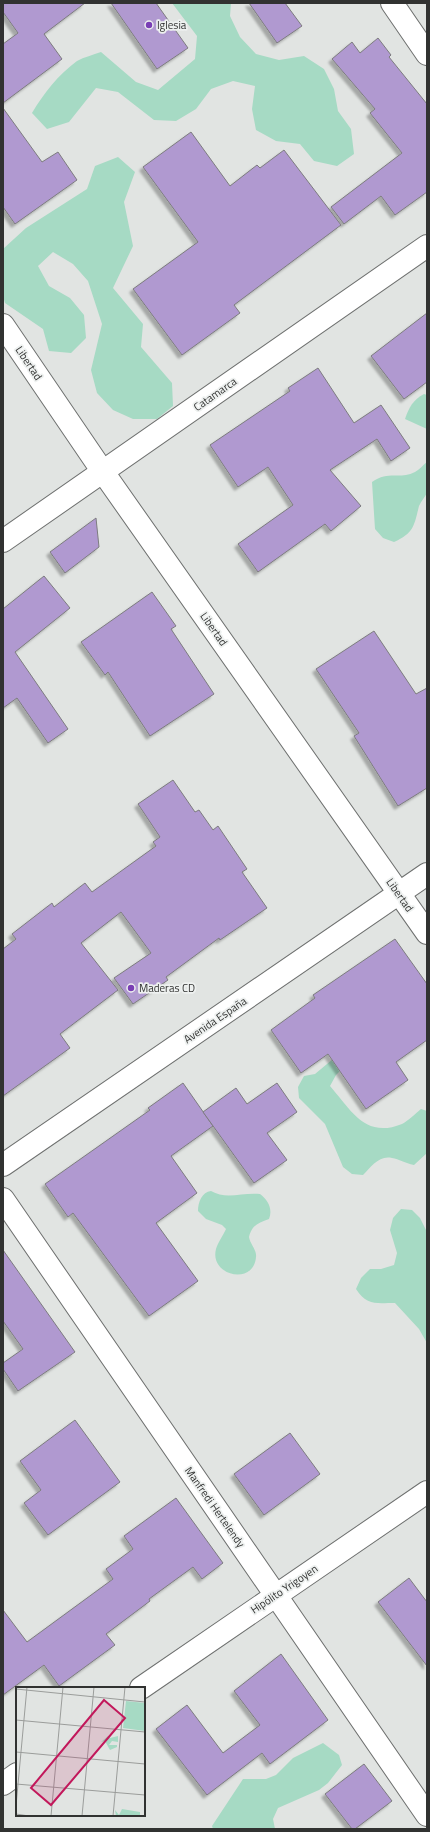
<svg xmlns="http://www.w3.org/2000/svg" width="430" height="1832" font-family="'Titillium Web',sans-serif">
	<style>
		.green { fill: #a6dac4 }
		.building { fill: #b099d0; stroke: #7d7c7f; filter: url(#shadow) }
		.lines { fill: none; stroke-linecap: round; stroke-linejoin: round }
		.street-casing { stroke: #6e706f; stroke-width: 24 }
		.secondary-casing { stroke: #6e706f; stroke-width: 24 }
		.street { stroke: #fff; stroke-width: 22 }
		.secondary { stroke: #fff; stroke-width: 22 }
		.poi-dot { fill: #793eb4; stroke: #eef1f0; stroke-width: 1.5 }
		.labels { text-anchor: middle; stroke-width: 3.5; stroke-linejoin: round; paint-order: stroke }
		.poi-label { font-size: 11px; fill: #313231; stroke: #eef1f0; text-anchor: start }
		.street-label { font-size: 11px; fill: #313231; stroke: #eef1f0 }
		.inset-road { fill: none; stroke: #9b9d9b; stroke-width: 1 }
		.view { fill: #c2185b; fill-opacity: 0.15; stroke: #c2185b; stroke-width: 2 }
		.inset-edge { fill: none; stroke: #313231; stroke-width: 2 }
	</style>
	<defs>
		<filter id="shadow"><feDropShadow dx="-3.5" dy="3.5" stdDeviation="1" flood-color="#0004"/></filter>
	</defs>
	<rect width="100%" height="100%" fill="#e1e4e2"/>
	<g class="green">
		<path d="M172,3H231L230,16L240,37L256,54L279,60L304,56L324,69L334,89L338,111L351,129L354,154L337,166L314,161L300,144L276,141L256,130L252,109L255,86L233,81L211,89L196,109L176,121L154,120L118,92L96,88L69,122L47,129L32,113C44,93 58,75 77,61C84,57 93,55 101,52L136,82L158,90L195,59L197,36Z"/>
		<path d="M118,157L135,172L124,202L133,246L113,288L143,324L141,347L172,383L173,406L157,419H133L113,410L97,393L91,370L102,324L88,281L73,264L53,252L38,266L49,286L70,298L84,315L86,338L71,353L49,351L43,329L5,303L3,296V249L26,228L87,189L95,166Z"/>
		<path d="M424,394L427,395V429L405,419C409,407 413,400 424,394Z"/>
		<path d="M427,462C427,469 429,488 427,493C425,497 421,501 419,506C414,526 414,533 394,542L383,538L375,529L372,482C389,470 399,480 415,472C419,470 423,465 427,462Z"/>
		<path d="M333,1059L344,1067L336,1075L330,1086C351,1110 365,1139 402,1124C408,1121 415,1114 421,1109L427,1111V1153L414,1165C405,1163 399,1159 392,1158C379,1155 371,1167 363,1175L352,1174L343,1167L325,1124L299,1098L298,1087L304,1076L315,1074Z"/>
		<path d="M211,1191C226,1200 243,1192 260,1194C268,1200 273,1209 269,1219C258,1223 252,1225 249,1237C250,1244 257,1250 256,1257C254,1286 209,1276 216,1249C218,1242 223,1236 226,1229L222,1225L206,1219L198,1211C198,1202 202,1192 211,1191Z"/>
		<path d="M401,1209L412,1210L420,1218L427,1232V1343L419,1329L395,1303C376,1303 367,1306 356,1289L361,1278L370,1269H381L394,1265L397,1253L390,1230L393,1218Z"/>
		<path d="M323,1743L339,1755L342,1765L328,1783L319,1790L278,1808L273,1819L275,1829H213L212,1826L243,1779H266L276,1775L293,1758Z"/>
	</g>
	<g class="building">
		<path d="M3,3H85L44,34L62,59L3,103V44L18,33L3,12Z"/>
		<path d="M111,3H156L188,48L157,69Z"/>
		<path d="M249,3H285L302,26L277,43Z"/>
		<path d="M378,38L391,55L389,57L427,104V192L395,215L381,196L344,224L331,207L402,153L370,113L375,109L332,59L352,42L360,53Z"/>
		<path d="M3,108L42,162L58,152L77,180L15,224L3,207Z"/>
		<path d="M191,132L230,186L257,165L260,168L284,150L341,225L234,305L240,313L182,355L133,289L198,242L143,167Z"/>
		<path d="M427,313V382L404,399L371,356Z"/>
		<path d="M318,368L354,423L381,405L410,448L391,461L377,439L330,470L361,506L331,531L325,524L258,572L238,544L293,505L268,467L238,487L210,445L290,391L288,388Z"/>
		<path d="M96,518L99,547L65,573L50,552Z"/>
		<path d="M44,576L70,608L15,652L68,729L48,743L17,698L3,708V609Z"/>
		<path d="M152,592L176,626L171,629L214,694L150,736L108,672L105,675L81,642Z"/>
		<path d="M374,631L416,694L427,688V788L398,806L354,736L359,733L316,669Z"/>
		<path d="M173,780L195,812L199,810L213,830L218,826L247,869L242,872L267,908L220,940L219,938L166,977L168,980L133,1004L114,978L151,953L121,912L81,943L118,990L60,1034L70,1048L3,1096V949L16,939L12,934L52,903L54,907L85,883L92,892L156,846L153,842L160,837L138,804Z"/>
		<path d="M395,939L427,984V1040L396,1062L408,1080L366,1109L328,1054L301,1073L271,1030L315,998L313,995Z"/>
		<path d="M183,1083L213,1126L171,1156L197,1193L156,1223L198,1281L149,1316L73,1213L68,1217L45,1184L150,1110L148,1108Z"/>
		<path d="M277,1083L297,1112L267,1133L287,1160L254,1183L203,1112L236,1088L247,1104Z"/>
		<path d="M3,1250L75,1352L18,1391L3,1369V1363L23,1349L3,1321Z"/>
		<path d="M75,1420L120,1482L48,1535L24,1503L41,1490L20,1461Z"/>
		<path d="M290,1433L320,1474L264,1515L234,1474Z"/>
		<path d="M176,1498L223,1563L202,1579L193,1567L149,1599L150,1601L106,1634L115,1645L59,1686L44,1665L3,1695V1610L27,1642L113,1579L106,1569L133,1549L124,1536Z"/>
		<path d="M409,1578L427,1602V1666L378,1602Z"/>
		<path d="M281,1654L328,1720L270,1764L262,1753L207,1795L156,1729L187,1705L223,1753L260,1725L234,1691Z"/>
		<path d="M364,1764L392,1801L355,1829H352L325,1794Z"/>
	</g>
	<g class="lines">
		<defs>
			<g id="street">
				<path d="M392,3L427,54"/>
				<path d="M3,325L103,472L427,933"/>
				<path d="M3,541L427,246"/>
				<path d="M3,1199L427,1815"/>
				<path d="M141,1688L427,1492"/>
				<path d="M3,1784L17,1774"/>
			</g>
			<path id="secondary" d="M3,1165L427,874"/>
		</defs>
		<use href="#street" class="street-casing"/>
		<use href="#secondary" class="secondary-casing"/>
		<use href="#street" class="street"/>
		<use href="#secondary" class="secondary"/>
	</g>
	<g class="poi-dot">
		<circle cx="149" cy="25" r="4"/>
		<circle cx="131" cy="988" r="4"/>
	</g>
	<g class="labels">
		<g class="poi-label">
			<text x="157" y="29">Iglesia</text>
			<text x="139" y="992">Maderas CD</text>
		</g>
		<g class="street-label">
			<text transform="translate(29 363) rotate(56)" y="4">Libertad</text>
			<text transform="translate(215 394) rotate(-35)" y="4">Catamarca</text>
			<text transform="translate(214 629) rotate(55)" y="4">Libertad</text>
			<text transform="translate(400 895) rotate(55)" y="4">Libertad</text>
			<text transform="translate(215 1020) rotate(-34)" y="4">Avenida España</text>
			<text transform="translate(215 1507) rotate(55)" y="4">Manfredi Hertelendy</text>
			<text transform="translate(284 1589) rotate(-34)" y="4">Hipólito Yrigoyen</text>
		</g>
	</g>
	<g transform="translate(16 1687)">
		<rect width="129" height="129" fill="#e1e4e2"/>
		<path d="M110,14L129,16V44L107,41ZM92,49L94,51L102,49V55L96,54L93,58H101V60L94,63L89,54L85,55ZM106,122L124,125V128L100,129L99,123L103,128Z" fill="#a6dac4"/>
		<path class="inset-road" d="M0,2L129,15M0,33L129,45M0,65L129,77M0,97L129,108M0,119L11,0M0,127L13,129M35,129L47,0M66,129L78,0M97,129L109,0"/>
		<path class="view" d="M88,13L109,31L35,118L15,101Z"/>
		<rect width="129" height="129" class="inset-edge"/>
	</g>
	<rect width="430" height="1832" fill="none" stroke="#313231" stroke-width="8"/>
</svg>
